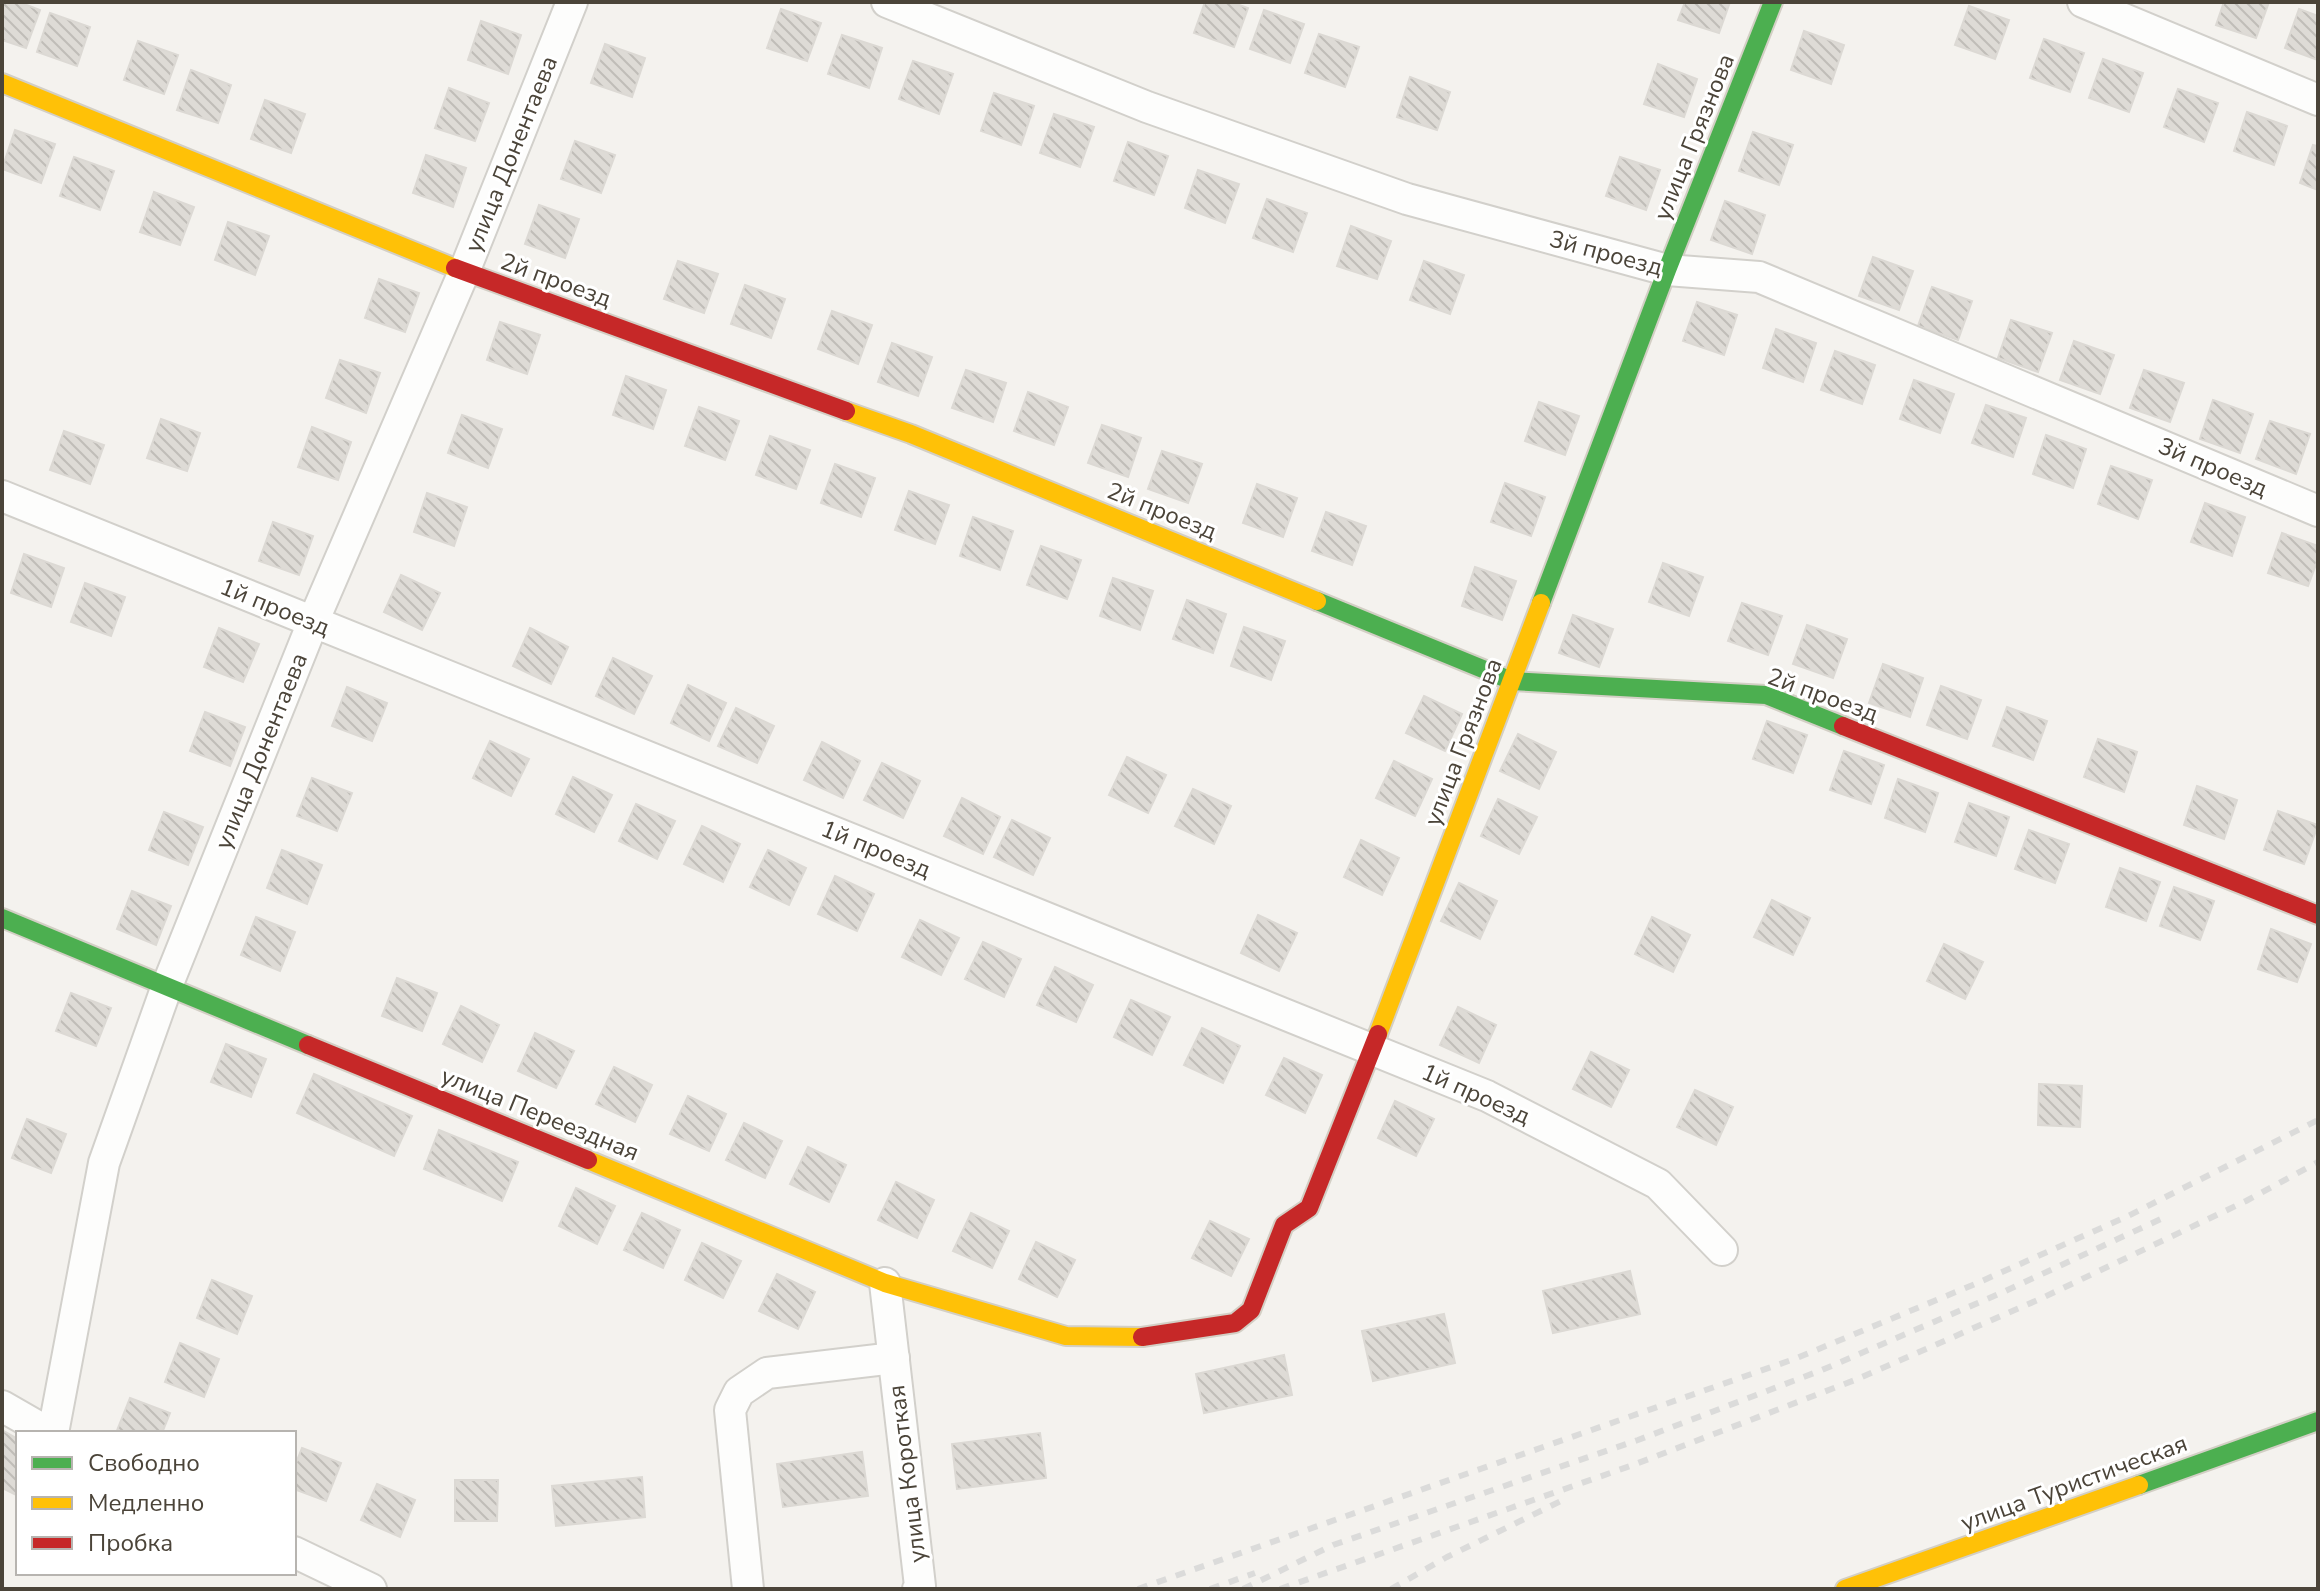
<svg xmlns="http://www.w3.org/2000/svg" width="2320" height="1591" font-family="'Nunito Sans',sans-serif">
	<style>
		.building { fill: url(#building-back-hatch); stroke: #dcd9d4; stroke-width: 2 }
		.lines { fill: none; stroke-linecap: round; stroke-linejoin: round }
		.street-casing { stroke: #d2d0cb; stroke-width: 34 }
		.fast-casing { stroke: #d3cfc5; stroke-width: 22 }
		.slow-casing { stroke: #d3cfc5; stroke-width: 22 }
		.jam-casing { stroke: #d3cfc5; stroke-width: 22 }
		.street { stroke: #fdfdfc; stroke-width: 30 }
		.fast { stroke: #4caf50; stroke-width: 18 }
		.slow { stroke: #ffc107; stroke-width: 18 }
		.jam { stroke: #c62828; stroke-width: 18 }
		.rail { stroke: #dbdbda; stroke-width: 6; stroke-dasharray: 10 10; stroke-linecap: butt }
		.labels { text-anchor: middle; stroke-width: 6; stroke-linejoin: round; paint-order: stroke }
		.street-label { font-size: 24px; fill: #4b4439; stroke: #fff }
	</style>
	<defs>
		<pattern id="building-back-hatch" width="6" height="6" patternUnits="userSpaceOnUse" patternTransform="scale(2)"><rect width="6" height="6" fill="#dedbd6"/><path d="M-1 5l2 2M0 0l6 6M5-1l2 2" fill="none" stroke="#c0bdb8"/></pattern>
	</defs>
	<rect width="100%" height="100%" fill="#f4f2ee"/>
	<g class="building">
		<path d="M2,2H19L40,10L26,48L2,40Z"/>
		<path d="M1205,2H1231L1248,8L1234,47L1194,33Z"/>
		<path d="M1685,2H1730L1719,33L1678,20Z"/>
		<path d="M2224,2H2269L2256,38L2216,25Z"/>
		<path d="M1969,6L2009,20L1995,59L1955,45Z"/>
		<path d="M781,9L821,23L807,61L767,48Z"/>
		<path d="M2299,9L2318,16V60L2285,48Z"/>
		<path d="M1264,10L1304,24L1290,63L1250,49Z"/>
		<path d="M50,13L90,27L77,66L37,52Z"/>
		<path d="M481,21L521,35L508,74L468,60Z"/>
		<path d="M1804,31L1844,45L1831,84L1791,70Z"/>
		<path d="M1319,34L1359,47L1345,87L1305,73Z"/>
		<path d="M842,35L882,48L869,88L828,74Z"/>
		<path d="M2044,39L2084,53L2070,92L2030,78Z"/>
		<path d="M138,41L178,55L164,94L124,80Z"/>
		<path d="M605,44L645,58L632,97L591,83Z"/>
		<path d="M2103,59L2143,73L2129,112L2089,98Z"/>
		<path d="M913,61L953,74L939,114L899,99Z"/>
		<path d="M1658,64L1697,79L1684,117L1644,104Z"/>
		<path d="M191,70L231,85L218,123L177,110Z"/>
		<path d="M1410,77L1450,92L1437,130L1397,117Z"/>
		<path d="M449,88L489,103L475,141L435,128Z"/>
		<path d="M2178,89L2218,103L2204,142L2164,127Z"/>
		<path d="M994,93L1034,106L1021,145L981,131Z"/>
		<path d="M265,100L305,114L291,153L251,139Z"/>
		<path d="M2247,112L2287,126L2274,165L2234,151Z"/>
		<path d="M1054,114L1094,127L1080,167L1040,153Z"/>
		<path d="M15,130L55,144L41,183L2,169Z"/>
		<path d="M1753,132L1793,145L1779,185L1739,171Z"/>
		<path d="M575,141L615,155L601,193L561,179Z"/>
		<path d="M1128,142L1168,156L1154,195L1114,181Z"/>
		<path d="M2313,145L2318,146V190L2300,183Z"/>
		<path d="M426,155L466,168L453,207L413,193Z"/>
		<path d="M74,157L114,171L100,210L60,196Z"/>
		<path d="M1620,157L1660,170L1646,210L1606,196Z"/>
		<path d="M1198,170L1239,184L1225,223L1185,208Z"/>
		<path d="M154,192L194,207L180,245L140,232Z"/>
		<path d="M1267,199L1307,213L1293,252L1253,238Z"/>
		<path d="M1725,201L1765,215L1752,254L1711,240Z"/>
		<path d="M539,205L579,219L565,258L525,244Z"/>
		<path d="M228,222L269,236L255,275L215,260Z"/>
		<path d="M1351,226L1391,241L1377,279L1337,266Z"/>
		<path d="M1873,257L1913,271L1899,310L1859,296Z"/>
		<path d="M678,261L718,274L704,313L664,299Z"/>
		<path d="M1424,261L1464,275L1450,314L1410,300Z"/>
		<path d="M379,279L419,293L405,332L365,318Z"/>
		<path d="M745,285L785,299L771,338L731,324Z"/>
		<path d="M1932,287L1972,301L1958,340L1918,326Z"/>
		<path d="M1697,302L1737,315L1724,355L1683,341Z"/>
		<path d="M832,311L872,325L858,364L818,349Z"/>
		<path d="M2011,320L2052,333L2038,372L1998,358Z"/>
		<path d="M500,322L540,335L527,374L487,360Z"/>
		<path d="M1776,329L1816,343L1803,382L1763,368Z"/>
		<path d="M2074,341L2114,355L2100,394L2060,380Z"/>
		<path d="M892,343L932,357L918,396L878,382Z"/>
		<path d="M1835,351L1875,365L1862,404L1821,390Z"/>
		<path d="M340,360L380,373L366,413L326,398Z"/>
		<path d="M966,370L1006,383L993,422L952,408Z"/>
		<path d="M2144,370L2184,383L2170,422L2130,408Z"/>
		<path d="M626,376L666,390L653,429L613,415Z"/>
		<path d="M1914,380L1954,394L1940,433L1900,419Z"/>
		<path d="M1028,392L1068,407L1054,445L1014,431Z"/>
		<path d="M2213,400L2253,414L2240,453L2200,439Z"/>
		<path d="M1539,402L1579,416L1565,455L1525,441Z"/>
		<path d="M1986,405L2026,418L2013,457L1972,443Z"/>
		<path d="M699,407L739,421L725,460L685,446Z"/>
		<path d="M462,415L502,429L488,468L448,453Z"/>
		<path d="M161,419L200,433L187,471L147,458Z"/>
		<path d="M2270,421L2310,434L2296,474L2256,459Z"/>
		<path d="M1102,425L1141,438L1128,477L1088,463Z"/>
		<path d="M312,427L351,442L338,480L298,467Z"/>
		<path d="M64,431L104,445L90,484L50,470Z"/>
		<path d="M2046,435L2086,449L2073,488L2033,474Z"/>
		<path d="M770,436L810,450L796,489L756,475Z"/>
		<path d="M1162,451L1202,464L1188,503L1148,489Z"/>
		<path d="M835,464L875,478L861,517L821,503Z"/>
		<path d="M2111,466L2152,480L2138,519L2098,504Z"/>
		<path d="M1505,483L1545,497L1531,536L1491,522Z"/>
		<path d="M1257,484L1297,498L1283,537L1243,523Z"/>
		<path d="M909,491L949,505L935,544L895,530Z"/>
		<path d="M427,493L467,507L454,546L414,532Z"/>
		<path d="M2205,503L2245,517L2232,556L2191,542Z"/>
		<path d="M1326,512L1366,526L1352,565L1312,551Z"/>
		<path d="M973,517L1013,531L1000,570L960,556Z"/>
		<path d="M273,522L313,536L299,575L259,561Z"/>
		<path d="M2282,533L2318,546V559L2308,586L2268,573Z"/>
		<path d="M1041,546L1081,560L1067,599L1027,585Z"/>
		<path d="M24,554L64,568L51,607L11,593Z"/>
		<path d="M1663,563L1703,577L1689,616L1649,602Z"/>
		<path d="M1475,567L1516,581L1502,620L1462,606Z"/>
		<path d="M401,575L440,593L422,630L384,612Z"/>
		<path d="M1113,578L1153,591L1140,630L1100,616Z"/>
		<path d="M85,583L125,597L111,636L71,622Z"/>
		<path d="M1187,600L1226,614L1213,653L1173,639Z"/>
		<path d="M1742,603L1782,616L1768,655L1728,641Z"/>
		<path d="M1573,615L1613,629L1599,667L1559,653Z"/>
		<path d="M1807,625L1847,639L1833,678L1793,664Z"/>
		<path d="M1244,627L1285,641L1271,680L1231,666Z"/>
		<path d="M219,628L259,644L243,682L204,667Z"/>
		<path d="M530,628L568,647L551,684L513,666Z"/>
		<path d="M613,658L652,676L634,714L596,696Z"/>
		<path d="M1883,664L1923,678L1910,717L1869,703Z"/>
		<path d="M688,685L726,703L709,741L671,723Z"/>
		<path d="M1941,686L1981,700L1967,739L1927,725Z"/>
		<path d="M347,687L387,703L372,741L332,726Z"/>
		<path d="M1424,696L1462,714L1445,751L1406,733Z"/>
		<path d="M2007,707L2047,721L2033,760L1993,746Z"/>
		<path d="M736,708L774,726L757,763L718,746Z"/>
		<path d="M205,712L245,727L230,766L190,751Z"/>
		<path d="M1767,721L1807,735L1793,773L1753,759Z"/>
		<path d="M1518,734L1556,752L1539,789L1500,771Z"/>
		<path d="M2098,739L2137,752L2124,792L2084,777Z"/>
		<path d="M490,741L529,759L511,796L473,778Z"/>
		<path d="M822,742L860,761L843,798L804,780Z"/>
		<path d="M1844,751L1884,765L1871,804L1830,790Z"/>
		<path d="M1127,757L1166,775L1148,813L1109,795Z"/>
		<path d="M1394,761L1432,779L1415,816L1376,798Z"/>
		<path d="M882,763L920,781L903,818L864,800Z"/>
		<path d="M573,777L612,795L594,832L556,814Z"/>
		<path d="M312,778L352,793L337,831L297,816Z"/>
		<path d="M1898,779L1938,793L1925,832L1885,818Z"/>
		<path d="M2197,786L2237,800L2224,839L2184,825Z"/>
		<path d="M1193,789L1231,806L1214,844L1175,826Z"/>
		<path d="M962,798L1000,817L983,854L944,836Z"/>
		<path d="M1498,799L1537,817L1519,854L1481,836Z"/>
		<path d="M1969,803L2009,817L1996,856L1955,842Z"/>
		<path d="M636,804L675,821L657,859L619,841Z"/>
		<path d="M2278,811L2318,825L2304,864L2264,850Z"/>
		<path d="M164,812L203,827L188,865L149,850Z"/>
		<path d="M1012,820L1050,838L1033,875L994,857Z"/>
		<path d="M702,826L740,844L723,882L684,864Z"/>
		<path d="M2029,830L2069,844L2055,883L2015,869Z"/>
		<path d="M1361,840L1399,858L1382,895L1344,877Z"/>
		<path d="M282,850L322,865L307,904L267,888Z"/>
		<path d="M768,850L806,868L789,905L750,887Z"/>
		<path d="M2120,868L2160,882L2146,921L2106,907Z"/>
		<path d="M835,876L874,894L857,931L818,914Z"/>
		<path d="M1459,883L1497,901L1480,939L1441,921Z"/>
		<path d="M2174,887L2214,901L2200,940L2160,926Z"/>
		<path d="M132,891L171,906L156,945L117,929Z"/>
		<path d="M1772,900L1810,918L1793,955L1754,937Z"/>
		<path d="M1258,915L1297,933L1279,971L1241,953Z"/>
		<path d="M256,917L295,932L280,971L241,955Z"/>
		<path d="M1652,917L1690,935L1673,972L1635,954Z"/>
		<path d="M920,920L959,938L941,975L902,957Z"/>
		<path d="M2271,929L2311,944L2297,982L2258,969Z"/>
		<path d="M983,942L1021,959L1004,997L965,979Z"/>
		<path d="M1944,944L1983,962L1965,999L1927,981Z"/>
		<path d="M1055,967L1093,985L1076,1022L1037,1005Z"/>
		<path d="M397,978L437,993L422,1031L382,1016Z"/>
		<path d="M71,993L111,1008L96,1046L56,1031Z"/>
		<path d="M1131,1000L1170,1017L1152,1055L1114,1037Z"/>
		<path d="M461,1006L499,1025L482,1062L443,1044Z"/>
		<path d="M1458,1007L1496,1025L1479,1063L1440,1045Z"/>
		<path d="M1202,1028L1240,1046L1223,1083L1184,1065Z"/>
		<path d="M535,1033L574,1051L556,1088L518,1071Z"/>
		<path d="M226,1044L266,1059L251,1097L211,1082Z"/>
		<path d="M1591,1052L1629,1070L1611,1107L1573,1089Z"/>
		<path d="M1284,1058L1322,1075L1305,1113L1266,1095Z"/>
		<path d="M614,1067L652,1085L635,1122L596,1104Z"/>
		<path d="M314,1074L412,1116L394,1156L297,1113Z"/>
		<path d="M2039,1084L2082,1086L2080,1127L2038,1125Z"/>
		<path d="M1695,1090L1733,1107L1716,1145L1677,1127Z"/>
		<path d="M688,1096L726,1114L709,1151L670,1134Z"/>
		<path d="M1395,1101L1434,1119L1416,1156L1378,1138Z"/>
		<path d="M27,1119L66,1134L51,1173L12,1158Z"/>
		<path d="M744,1123L782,1141L765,1178L726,1160Z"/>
		<path d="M439,1130L518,1162L502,1201L424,1169Z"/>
		<path d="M808,1147L846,1165L829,1202L790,1184Z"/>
		<path d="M896,1182L934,1200L917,1238L878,1220Z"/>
		<path d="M576,1188L615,1206L597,1244L559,1226Z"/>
		<path d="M642,1213L680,1230L663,1268L624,1250Z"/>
		<path d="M971,1213L1009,1231L992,1268L953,1251Z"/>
		<path d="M1210,1221L1249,1239L1231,1276L1192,1258Z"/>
		<path d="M1036,1242L1075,1260L1057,1297L1019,1279Z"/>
		<path d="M702,1243L741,1261L723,1298L685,1280Z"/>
		<path d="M1630,1271L1640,1314L1553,1333L1543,1291Z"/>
		<path d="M777,1274L815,1292L798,1329L759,1311Z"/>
		<path d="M212,1280L252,1296L237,1334L197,1318Z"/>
		<path d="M1444,1314L1455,1363L1373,1381L1362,1331Z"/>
		<path d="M180,1343L219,1359L204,1397L165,1382Z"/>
		<path d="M1284,1355L1292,1395L1204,1413L1196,1374Z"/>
		<path d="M130,1398L170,1413L162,1433H116Z"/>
		<path d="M2,1430L18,1439V1496L2,1488Z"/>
		<path d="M1040,1433L1046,1478L957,1489L952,1444Z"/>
		<path d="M302,1448L341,1463L326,1501L294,1489V1468Z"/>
		<path d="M862,1452L868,1496L783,1507L777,1464Z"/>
		<path d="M642,1477L645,1517L556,1526L552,1486Z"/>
		<path d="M455,1480H498L497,1521H455Z"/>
		<path d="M377,1484L415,1500L400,1537L361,1520Z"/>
	</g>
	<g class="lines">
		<defs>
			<g id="street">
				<path d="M887,2L1147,107L1407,199L1667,270L1759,277L2318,511"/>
				<path d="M2083,2L2318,100"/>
				<path d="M2,496L1487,1096L1658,1184L1722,1250"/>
				<path d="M885,1283L920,1586L918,1589"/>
				<path d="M2,1406L49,1433"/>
				<path d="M53,1433L104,1163L167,986L313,622L464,272L572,2"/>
				<path d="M294,1552L371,1589"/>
				<path d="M748,1589L730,1410L739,1392L767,1373L894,1358"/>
			</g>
			<g id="fast">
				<path d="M1317,601L1512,681L1766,695L1843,726"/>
				<path d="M1541,603L1667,270L1773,2"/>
				<path d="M2,918L308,1045"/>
				<path d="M2139,1485L2318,1421"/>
			</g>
			<g id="slow">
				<path d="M2,83L455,268"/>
				<path d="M846,411L911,434L1317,601"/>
				<path d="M1378,1034L1541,603"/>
				<path d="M588,1160L885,1283L1066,1336L1142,1337"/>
				<path d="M1845,1589L2139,1485"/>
			</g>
			<g id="jam">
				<path d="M455,268L846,411"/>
				<path d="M1843,726L2318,915"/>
				<path d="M308,1045L588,1160"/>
				<path d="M1142,1337L1235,1323L1251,1310L1284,1225L1309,1208L1378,1034"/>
			</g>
		</defs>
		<use href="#street" class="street-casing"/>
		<use href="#fast" class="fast-casing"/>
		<use href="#slow" class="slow-casing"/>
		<use href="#jam" class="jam-casing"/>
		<use href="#street" class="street"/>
		<use href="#fast" class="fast"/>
		<use href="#slow" class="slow"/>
		<use href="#jam" class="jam"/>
		<g class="rail">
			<path d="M1138,1589L1797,1358L1975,1284L2126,1217L2318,1120"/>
			<path d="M1210,1589L1255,1573"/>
			<path d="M1243,1589L1333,1545L1638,1440L1822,1370L2001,1293L2163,1218"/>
			<path d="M1280,1589L1633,1465L1855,1380L2040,1299L2246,1201L2318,1162"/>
			<path d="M1391,1589L1447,1557L1565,1499"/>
		</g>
	</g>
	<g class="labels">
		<g class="street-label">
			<text transform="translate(1694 137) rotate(-68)" y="8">улица Грязнова</text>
			<text transform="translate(511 154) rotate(-68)" y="8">улица Донентаева</text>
			<text transform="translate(1606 253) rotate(15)" y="8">3й проезд</text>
			<text transform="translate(556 280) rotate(20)" y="8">2й проезд</text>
			<text transform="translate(2213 467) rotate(23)" y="8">3й проезд</text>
			<text transform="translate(1162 511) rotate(22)" y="8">2й проезд</text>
			<text transform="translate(275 607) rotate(22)" y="8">1й проезд</text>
			<text transform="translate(1823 695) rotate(20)" y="8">2й проезд</text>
			<text transform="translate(1463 742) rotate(-69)" y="8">улица Грязнова</text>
			<text transform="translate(261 751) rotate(-68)" y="8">улица Донентаева</text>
			<text transform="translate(876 849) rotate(22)" y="8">1й проезд</text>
			<text transform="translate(1476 1094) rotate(24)" y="8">1й проезд</text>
			<text transform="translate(540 1114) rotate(22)" y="8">улица Переездная</text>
			<text transform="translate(907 1474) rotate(-97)" y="8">улица Короткая</text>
			<text transform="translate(2074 1483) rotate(-20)" y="8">улица Туристическая</text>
		</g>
	</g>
	<rect width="2320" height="1591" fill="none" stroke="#4b4439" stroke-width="8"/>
	<rect x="16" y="1431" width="280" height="144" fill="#ffffff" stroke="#b7b4b0" stroke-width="2"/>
	<rect x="32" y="1457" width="40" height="12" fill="#4caf50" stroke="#b7b4b0" stroke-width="2"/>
	<text x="88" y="1471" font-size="24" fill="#4b4439">Свободно</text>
	<rect x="32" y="1497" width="40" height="12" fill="#ffc107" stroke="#b7b4b0" stroke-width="2"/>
	<text x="88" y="1511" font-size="24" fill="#4b4439">Медленно</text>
	<rect x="32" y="1537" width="40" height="12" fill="#c62828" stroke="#b7b4b0" stroke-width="2"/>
	<text x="88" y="1551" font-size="24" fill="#4b4439">Пробка</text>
</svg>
